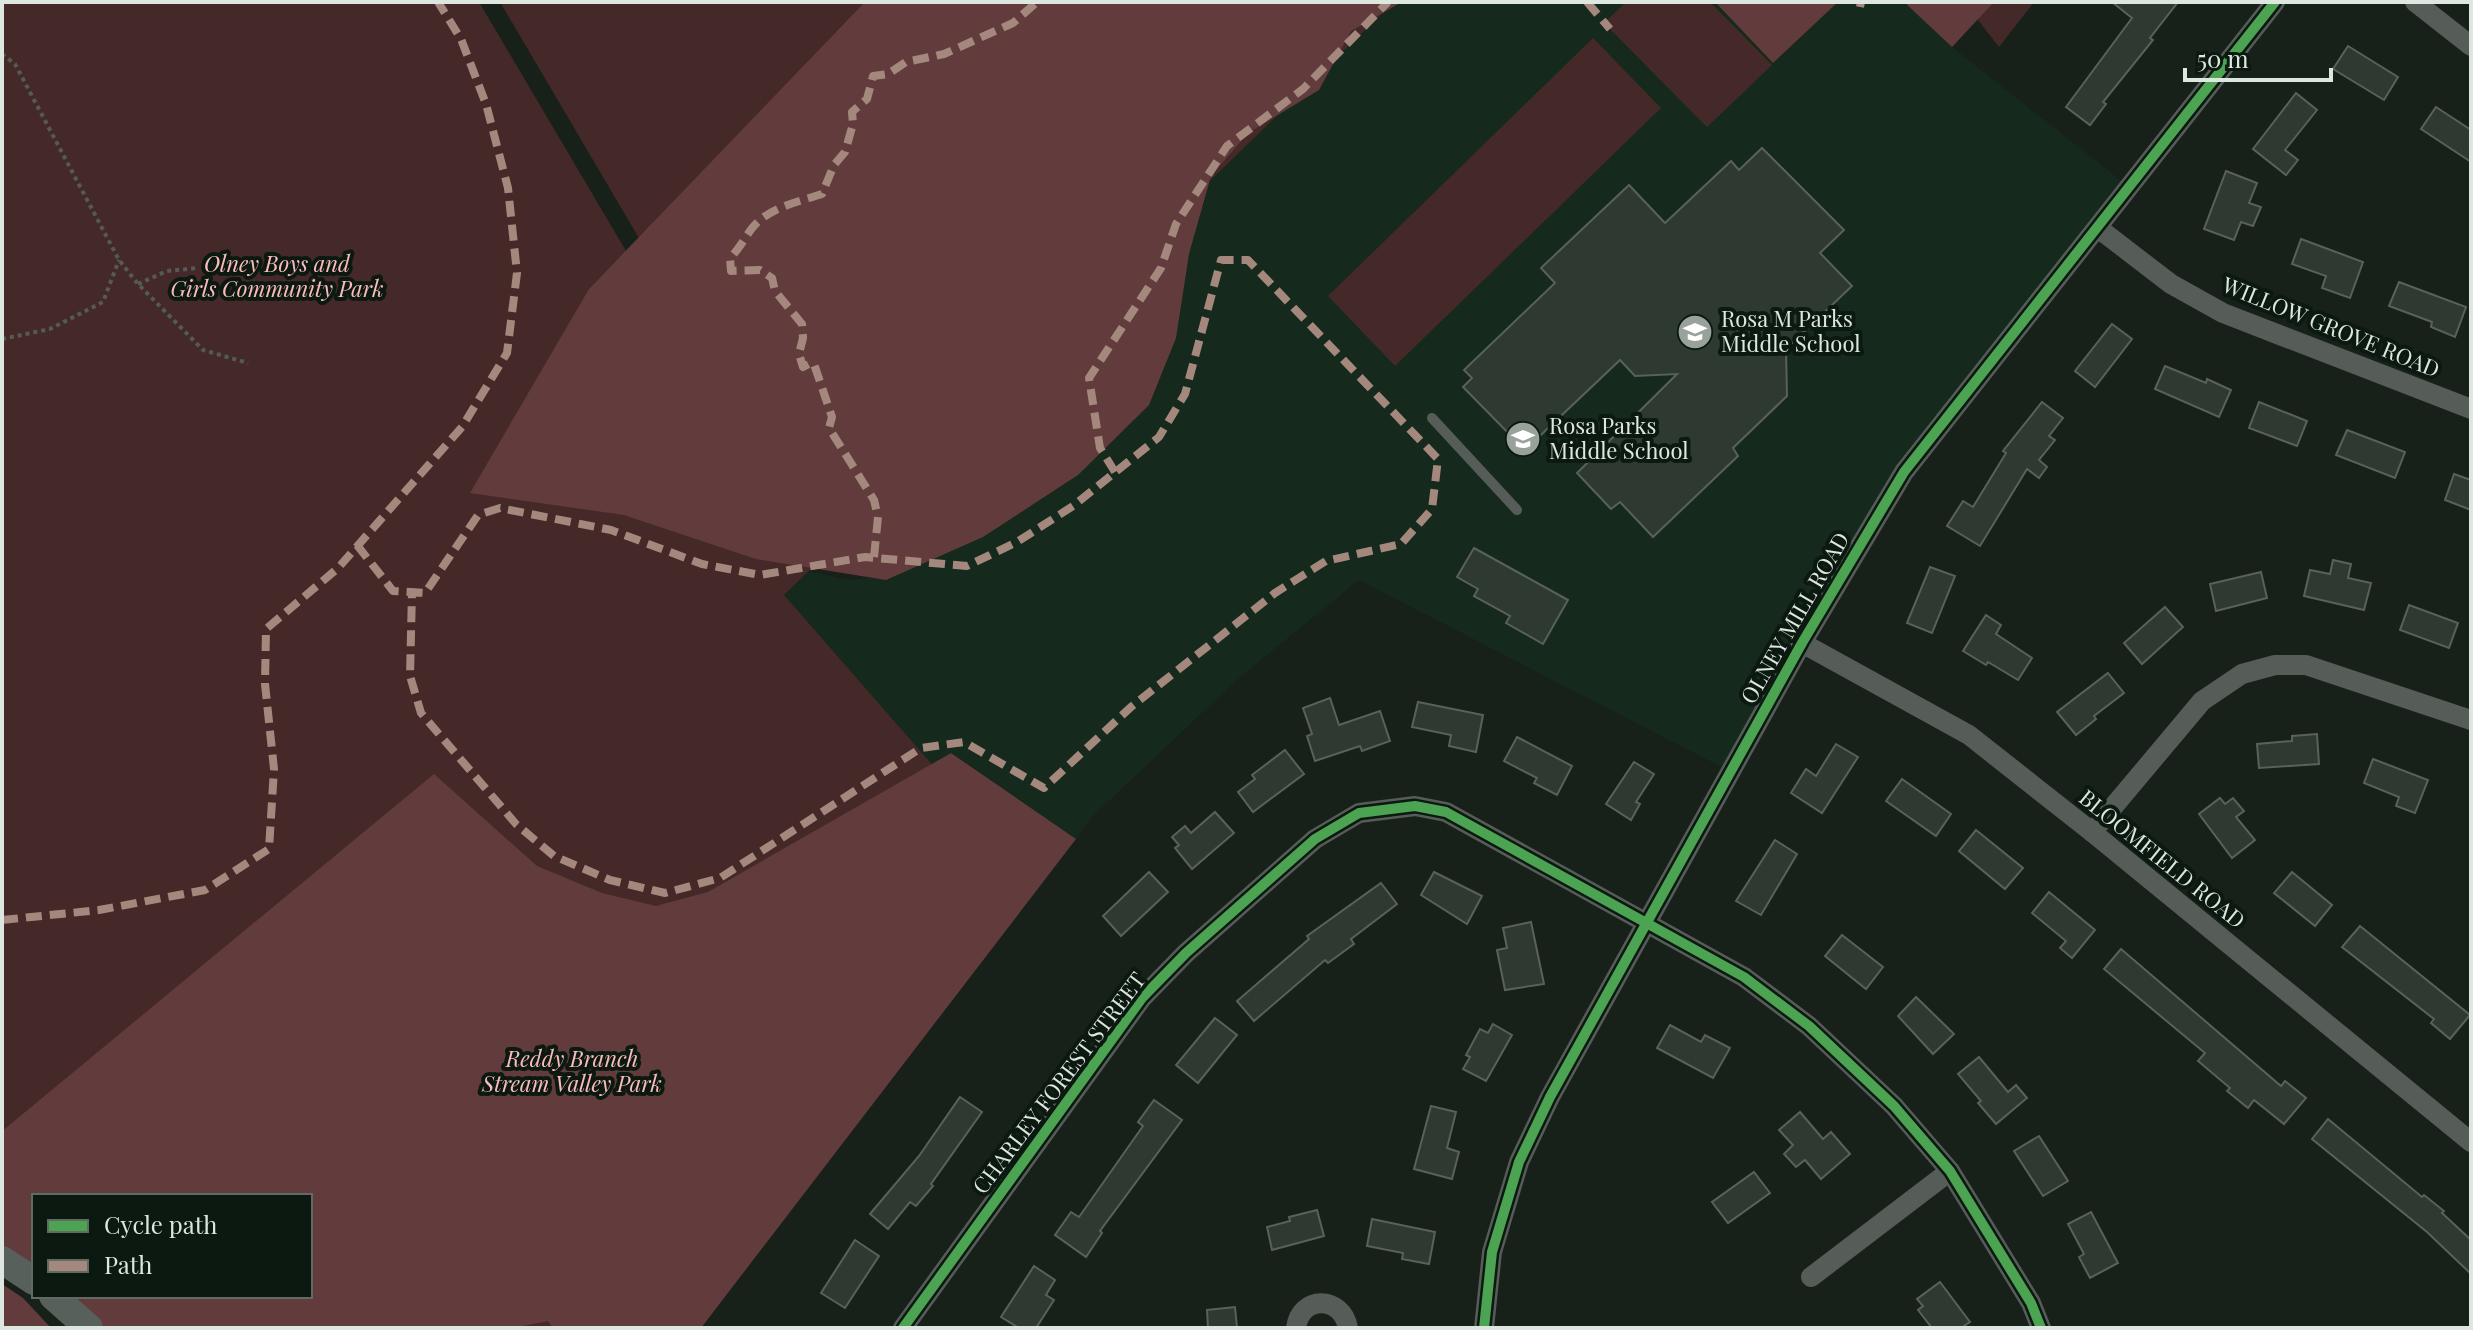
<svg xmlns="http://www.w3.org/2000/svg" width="2473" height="1330" font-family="'Playfair Display',serif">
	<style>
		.built { fill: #15291d }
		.green { fill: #452928 }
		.forest { fill: #623c3c }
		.building { fill: #2d3931; stroke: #5a605b; stroke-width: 2 }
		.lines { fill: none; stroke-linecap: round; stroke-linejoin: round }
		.path { stroke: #545b56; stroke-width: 4; stroke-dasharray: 4 4; stroke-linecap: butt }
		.lane { stroke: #565c58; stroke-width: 10 }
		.street { stroke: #565c58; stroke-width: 20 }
		.secondary { stroke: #58605b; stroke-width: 28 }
		.quiet { stroke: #a5887d; stroke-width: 8; stroke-dasharray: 16 8; stroke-linecap: butt }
		.cycleway-casing { stroke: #0b1910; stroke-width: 15 }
		.cycleway { stroke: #4ca352; stroke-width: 10 }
		.labels { text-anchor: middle; stroke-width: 8; stroke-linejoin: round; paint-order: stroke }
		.park-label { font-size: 22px; font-style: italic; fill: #fdbbbb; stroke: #0b1910 }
		.poi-label { font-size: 22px; fill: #dde6df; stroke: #0b1910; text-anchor: start }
		.street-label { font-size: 22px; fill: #dde6df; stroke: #0b1910 }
	</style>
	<rect width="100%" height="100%" fill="#18201a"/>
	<path class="built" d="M1402,2H1715L1773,63L1838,2H1904L1952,47L2129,187L1904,472L1731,772L1359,580L1240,677L1094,815L1076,839L951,753L756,863V559L848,580L897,575L1189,254L1211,176L1351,31Z"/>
	<g class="green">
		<path d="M2,2H479L626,251L589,289L653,262L500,2H1394L784,595L1033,880L700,1328H121L310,1296V1196H34L2,1171L418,788L2,1131Z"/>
		<path d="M1626,2H1710L1772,65L1707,127L1604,23Z"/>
		<path d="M1964,2H2034L1999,47Z"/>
		<path d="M1593,38L1661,108L1395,366L1328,296Z"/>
	</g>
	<g class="forest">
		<path d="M865,2H1402L1351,31L1319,90L1248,133L1211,176L1189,254L1176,338L1149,405L1078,475L983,537L886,580L756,559L624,515L470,493L589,289Z"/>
		<path d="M1715,2H1838L1773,63Z"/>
		<path d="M1904,2H1994L1952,47Z"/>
		<path d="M951,753L1076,839L701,1328H553L548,1321L513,1328H89L53,1296H310V1196H34V1281L2,1260V1131L434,774L537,866L602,893L656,906L708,892Z"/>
		<path d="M2,1284L23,1298L51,1328H2Z"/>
	</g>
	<g class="building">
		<path d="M2112,2H2178L2150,38L2153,40L2103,102L2106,104L2090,125L2066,107L2132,18Z"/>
		<path d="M2348,46L2398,77L2384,100L2333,69Z"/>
		<path d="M2296,93L2317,110L2285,150L2298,160L2286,175L2253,149Z"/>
		<path d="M2436,107L2471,130V162L2421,129Z"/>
		<path d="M1762,148L1844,230L1820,253L1852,286L1786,349L1787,396L1733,448L1738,456L1653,537L1620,502L1611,509L1577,473L1677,374L1635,376L1620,360L1525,450L1463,387L1472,378L1464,370L1555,283L1541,268L1629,185L1665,223L1731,161L1739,170Z"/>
		<path d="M2226,171L2257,183L2249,203L2261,207L2253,226L2241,222L2234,240L2204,229Z"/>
		<path d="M2301,239L2363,262L2350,298L2322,288L2326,276L2292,264Z"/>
		<path d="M2399,282L2466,307L2455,337L2431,327L2432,322L2389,306Z"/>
		<path d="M2112,324L2132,339L2095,387L2075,371Z"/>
		<path d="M2165,366L2206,383L2207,379L2231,390L2219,417L2155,389Z"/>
		<path d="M2042,402L2063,418L2049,436L2055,440L2039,460L2047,467L2039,478L2027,469L1980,546L1947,526L1963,501L1973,507L2006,453L2003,451Z"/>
		<path d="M2259,402L2307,421L2297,446L2249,428Z"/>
		<path d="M2347,430L2405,452L2395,478L2336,455Z"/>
		<path d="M2454,474L2471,480V510L2445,500Z"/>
		<path d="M1474,548L1568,600L1543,644L1506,623L1510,616L1474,596L1478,589L1457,577Z"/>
		<path d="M2333,560L2351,564L2348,578L2371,583L2364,610L2304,596L2310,570L2330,574Z"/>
		<path d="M1930,567L1955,576L1932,633L1907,623Z"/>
		<path d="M2261,572L2267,598L2216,611L2210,584Z"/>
		<path d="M2409,605L2458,623L2449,648L2400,630Z"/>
		<path d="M2165,607L2183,627L2142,664L2124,643Z"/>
		<path d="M1986,615L2001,625L1996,634L2032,658L2018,680L1988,662L1986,665L1963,651Z"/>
		<path d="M2108,673L2124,693L2094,716L2096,719L2076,735L2057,712Z"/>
		<path d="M1330,698L1339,725L1380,711L1390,741L1362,751L1360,746L1315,761L1307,736L1312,734L1303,708Z"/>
		<path d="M1418,702L1483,715L1476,752L1449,746L1451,735L1412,727Z"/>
		<path d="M2317,734L2319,764L2259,768L2257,744L2292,741V736Z"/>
		<path d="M1517,737L1572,766L1557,795L1534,783L1537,778L1504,761Z"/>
		<path d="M1836,744L1858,757L1822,813L1791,793L1806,769L1816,776Z"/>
		<path d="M1285,750L1304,774L1253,812L1238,792L1255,779L1252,775Z"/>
		<path d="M2373,759L2428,780L2415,813L2396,806L2399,797L2364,783Z"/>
		<path d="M1634,762L1654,774L1636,802L1640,804L1631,820L1606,804Z"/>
		<path d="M1902,779L1951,814L1936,836L1886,801Z"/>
		<path d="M2220,798L2225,804L2233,798L2244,811L2236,817L2255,840L2232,858L2199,814Z"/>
		<path d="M1215,812L1234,833L1192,869L1175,848L1179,845L1172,837L1185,826L1191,833Z"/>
		<path d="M1976,830L2023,868L2005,889L1959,851Z"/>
		<path d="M1775,840L1797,854L1761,915L1736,901Z"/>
		<path d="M1149,872L1168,892L1121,936L1103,916Z"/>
		<path d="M1434,872L1482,896L1467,924L1421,895Z"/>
		<path d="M2292,872L2332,905L2315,926L2274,893Z"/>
		<path d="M1381,883L1397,904L1351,939L1354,944L1328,963L1325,960L1254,1021L1237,1001L1309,939L1307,936Z"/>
		<path d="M2049,892L2095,930L2072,958L2060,948L2066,941L2032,913Z"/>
		<path d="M1531,922L1544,984L1505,990L1497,950L1507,948L1503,928Z"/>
		<path d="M2360,926L2470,1015L2450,1039L2431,1023L2434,1019L2342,947Z"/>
		<path d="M1842,935L1883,967L1866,989L1825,956Z"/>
		<path d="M2121,949L2281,1086L2285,1081L2306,1098L2284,1124L2254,1100L2248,1108L2227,1091L2230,1088L2198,1061L2205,1053L2104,969Z"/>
		<path d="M1916,997L1954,1034L1933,1054L1898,1016Z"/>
		<path d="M1215,1018L1237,1035L1198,1083L1176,1065Z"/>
		<path d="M1493,1024L1512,1035L1486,1081L1463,1069L1470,1057L1466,1055L1480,1029L1488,1033Z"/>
		<path d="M1670,1025L1701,1042L1705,1035L1730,1048L1713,1078L1657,1048Z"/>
		<path d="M1979,1057L2008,1092L2016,1085L2027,1098L1996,1124L1978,1103L1981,1101L1958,1074Z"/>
		<path d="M960,1097L982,1112L931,1184L933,1186L916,1206L910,1202L888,1229L870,1214L919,1156Z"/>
		<path d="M1154,1100L1182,1120L1100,1231L1102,1233L1086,1257L1055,1235L1071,1212L1079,1217L1143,1126L1138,1122Z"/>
		<path d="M1431,1106L1456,1112L1447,1148L1459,1152L1452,1179L1414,1169Z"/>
		<path d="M1800,1112L1823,1139L1831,1132L1850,1154L1821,1179L1805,1160L1796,1167L1784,1154L1793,1145L1779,1130Z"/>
		<path d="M2328,1119L2422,1197L2424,1195L2444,1211L2442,1213L2471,1240V1274L2427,1232L2312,1139Z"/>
		<path d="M2039,1136L2068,1181L2043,1196L2014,1151Z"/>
		<path d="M1754,1172L1770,1193L1728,1223L1712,1202Z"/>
		<path d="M1317,1210L1324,1236L1272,1250L1267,1227L1290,1221L1289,1217Z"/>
		<path d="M2091,1212L2118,1263L2090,1278L2079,1257L2084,1254L2068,1224Z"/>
		<path d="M1372,1219L1435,1232L1429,1264L1402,1259L1403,1253L1367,1246Z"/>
		<path d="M855,1240L879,1256L845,1308L821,1293Z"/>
		<path d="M1034,1266L1055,1280L1046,1295L1054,1300L1036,1328H1019L1001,1317Z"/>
		<path d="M1940,1282L1970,1322L1961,1328H1932L1918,1310L1923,1306L1917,1299Z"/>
		<path d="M1235,1307L1237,1328H1208L1207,1310Z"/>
	</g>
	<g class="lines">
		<g class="path">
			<path d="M2,54L15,64L119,260L138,284L203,350L248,363"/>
			<path d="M138,284L167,271L197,268"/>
			<path d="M2,339L50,329L103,302L119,260"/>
		</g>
		<path class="lane" d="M1432,418L1517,510"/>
		<g class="street">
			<path d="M2415,2L2471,46"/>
			<path d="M2098,228L2171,284L2223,313L2471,409"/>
			<path d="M1802,643L1969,735L2092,832L2471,1142"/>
			<path d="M2092,832L2202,701L2242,674L2275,665H2306L2471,720"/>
			<path d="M1811,1277L1950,1171"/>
			<path d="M903,1328L1142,998L1186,953L1315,839L1359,813L1415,806L1446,812L1744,977L1809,1026L1894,1106L1950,1171L2031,1303L2041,1328"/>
			<path d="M1296,1328C1300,1295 1342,1295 1348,1328"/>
			<path d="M1484,1328L1492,1252L1519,1162L1550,1097L1802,643L1904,472L2275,2"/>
		</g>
		<g class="secondary">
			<path d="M2,1260L34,1281"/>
			<path d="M53,1296L89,1328"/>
		</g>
		<g class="quiet">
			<path d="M1587,2L1610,29"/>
			<path d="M1860,7L1861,2"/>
			<path d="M1115,472L1100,448L1089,378L1161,268L1176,224L1227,146L1303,89L1388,2"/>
			<path d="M357,545L393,591L425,593L478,515L500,508L611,530L702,564L760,575L865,557L967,566L1017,542L1073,506L1159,437L1185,394L1221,260H1248L1438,459L1432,509L1401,544L1326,561L1275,593L1131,707L1044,788L964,742L921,748L720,878L665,893L610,880L554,856L516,824L421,713L410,676L412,592"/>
			<path d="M874,557L878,517L874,500L829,428L832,417L814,364L811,363L803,367L799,354L803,338L802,324L775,291L772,278L760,270L731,271L730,258C740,248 745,237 753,227C770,207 798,202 822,194L834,165L845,152L853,124L852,112L867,99L873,76L888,74L906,62L944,54L1013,23L1037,2"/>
			<path d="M2,920L99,910L205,890L269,849L274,769L265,684L266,629L338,568L462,427L507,353L517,273L508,188L486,104L461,39L438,2"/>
		</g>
		<defs>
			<g id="cycleway">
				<path d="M903,1328L1142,998L1186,953L1315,839L1359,813L1415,806L1446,812L1744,977L1809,1026L1894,1106L1950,1171L2031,1303L2041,1328"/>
				<path d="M1484,1328L1492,1252L1519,1162L1550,1097L1802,643L1904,472L2275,2"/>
			</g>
		</defs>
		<use href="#cycleway" class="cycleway-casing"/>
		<use href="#cycleway" class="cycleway"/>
	</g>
	<defs>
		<symbol id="school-disc" viewBox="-11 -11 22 22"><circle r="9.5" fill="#98a19a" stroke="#0b1910"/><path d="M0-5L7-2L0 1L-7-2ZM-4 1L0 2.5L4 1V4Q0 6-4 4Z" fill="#fff"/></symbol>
	</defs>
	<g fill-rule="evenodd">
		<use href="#school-disc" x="1675" y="312" width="40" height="40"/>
		<use href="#school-disc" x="1503" y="419" width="40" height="40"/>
	</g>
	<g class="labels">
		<g class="park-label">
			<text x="277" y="272">Olney Boys and<tspan x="277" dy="25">Girls Community Park</tspan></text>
			<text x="572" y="1067">Reddy Branch<tspan x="572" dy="25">Stream Valley Park</tspan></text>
		</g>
		<g class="poi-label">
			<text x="1721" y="327">Rosa M Parks<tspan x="1721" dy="25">Middle School</tspan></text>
			<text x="1549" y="434">Rosa Parks<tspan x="1549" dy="25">Middle School</tspan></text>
		</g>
		<g class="street-label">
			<text transform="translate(2331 327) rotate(22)" y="8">WILLOW GROVE ROAD</text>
			<text transform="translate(1795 618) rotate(-60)" y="8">OLNEY MILL ROAD</text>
			<text transform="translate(2162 859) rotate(39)" y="8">BLOOMFIELD ROAD</text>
			<text transform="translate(1059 1083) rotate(-53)" y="8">CHARLEY FOREST STREET</text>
		</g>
	</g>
	<rect width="2473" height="1330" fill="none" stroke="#dde6df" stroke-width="8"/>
	<rect x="32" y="1194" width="280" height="104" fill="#0b1910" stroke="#5f6b63" stroke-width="2"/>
	<rect x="48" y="1220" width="40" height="12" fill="#4ca352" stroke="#5f6b63" stroke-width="2"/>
	<text x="104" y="1234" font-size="24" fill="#dde6df">Cycle path</text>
	<rect x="48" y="1260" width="40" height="12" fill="#a5887d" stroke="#5f6b63" stroke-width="2"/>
	<text x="104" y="1274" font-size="24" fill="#dde6df">Path</text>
	<path d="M2185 68v12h146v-12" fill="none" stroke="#dde6df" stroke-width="4"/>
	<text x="2197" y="68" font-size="24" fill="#dde6df" stroke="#0b1910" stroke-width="6" paint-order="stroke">50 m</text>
</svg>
